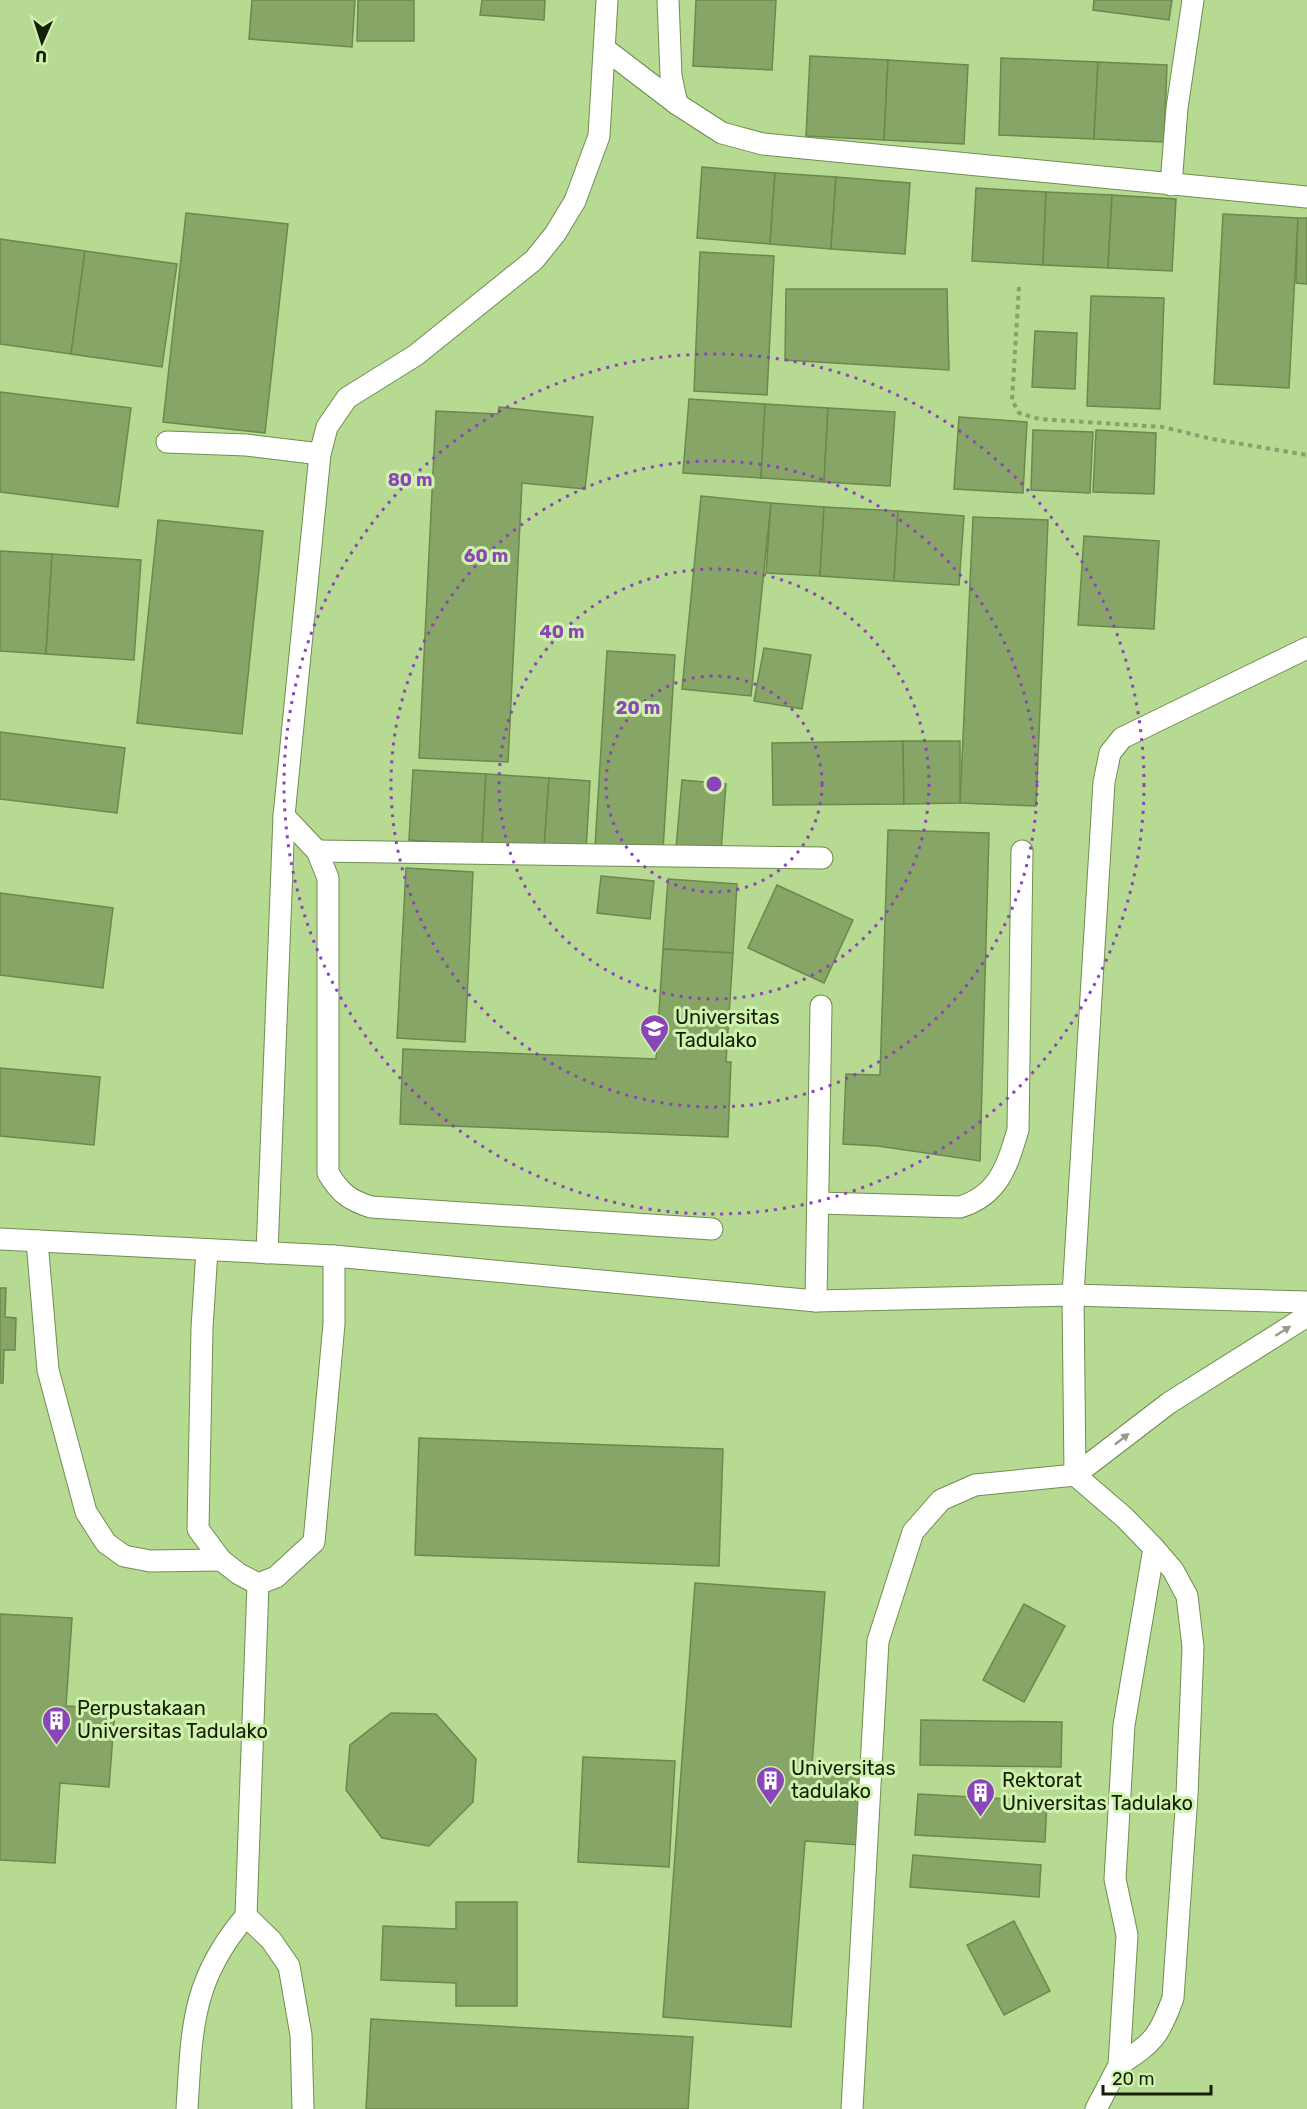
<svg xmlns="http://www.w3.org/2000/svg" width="1307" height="2109" font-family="Rubik,sans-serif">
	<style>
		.built { fill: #b6da91 }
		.building { fill: #86a566; stroke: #6b894b; stroke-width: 1.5 }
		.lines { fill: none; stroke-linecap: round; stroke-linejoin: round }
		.lane-casing { stroke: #708e50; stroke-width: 23 }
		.path { stroke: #87a16d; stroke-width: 4; stroke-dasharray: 4.5 4.5; stroke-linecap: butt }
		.lane { stroke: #fff; stroke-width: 21 }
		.oneway { fill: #959a8f }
		.ring { fill: none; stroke: #8c45b8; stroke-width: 3; stroke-dasharray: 3 6 }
		.labels { text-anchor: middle; stroke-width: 6; stroke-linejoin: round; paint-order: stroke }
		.poi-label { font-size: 20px; fill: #141f06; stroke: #d0f2af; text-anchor: start }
		.centre { fill: #8c45b8; stroke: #d0f2af; stroke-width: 3 }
		.ring-label { font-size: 18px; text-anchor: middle; font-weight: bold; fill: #8c45b8; stroke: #d0f2af; stroke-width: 6; stroke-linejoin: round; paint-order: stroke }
	</style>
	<rect width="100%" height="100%" fill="#c3e5a3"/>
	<rect class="built" x="0" y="0" width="1307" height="2109"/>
	<g class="building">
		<path d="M252,0H355L352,47L249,39Z"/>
		<path d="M358,0H414V41H357Z"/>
		<path d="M482,0H545L544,20L480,15Z"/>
		<path d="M696,0H776L772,70L693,66Z"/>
		<path d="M1094,0H1172L1169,20L1093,10Z"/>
		<path d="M810,56L888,60L884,140L806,136Z"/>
		<path d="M1001,58L1098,62L1094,139L999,135Z"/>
		<path d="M888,60L968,65L964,144L884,140Z"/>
		<path d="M1098,62L1167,65L1164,142L1094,139Z"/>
		<path d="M702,167L775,173L770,244L697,238Z"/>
		<path d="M775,173L836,177L831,249L770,244Z"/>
		<path d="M836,177L910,183L905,254L831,249Z"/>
		<path d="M976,188L1046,192L1043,265L972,261Z"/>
		<path d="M1046,192L1112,195L1108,268L1043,265Z"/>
		<path d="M1112,195L1176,199L1172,271L1108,268Z"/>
		<path d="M186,213L288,224L265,433L163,422Z"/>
		<path d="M1223,214L1298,218L1289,388L1214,384Z"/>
		<path d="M1298,218H1307V284L1296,283Z"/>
		<path d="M0,239L85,251L71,354L0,344Z"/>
		<path d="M85,251L177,264L162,367L71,354Z"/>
		<path d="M700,252L774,256L767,395L694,391Z"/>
		<path d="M786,289H947L949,370L785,360Z"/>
		<path d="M1091,296L1164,298L1160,409L1087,406Z"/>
		<path d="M1035,331L1077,333L1075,389L1032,387Z"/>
		<path d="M0,392L131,408L118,507L0,492Z"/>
		<path d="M689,399L765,404L761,478L683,473Z"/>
		<path d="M765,404L828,408L824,482L761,478Z"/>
		<path d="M499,407L593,417L585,489L522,483L508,762L419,758L436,411L498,414Z"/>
		<path d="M828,408L895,412L890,486L824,482Z"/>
		<path d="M959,417L1027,422L1023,493L954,489Z"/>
		<path d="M1033,430L1093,432L1090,493L1031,490Z"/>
		<path d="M1096,430L1156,433L1154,494L1093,492Z"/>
		<path d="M701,496L771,503L751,696L682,689Z"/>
		<path d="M771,503L824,507L820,576L766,573Z"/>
		<path d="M824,507L898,511L894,581L820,576Z"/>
		<path d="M898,511L964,516L959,585L894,581Z"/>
		<path d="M973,517L1048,520L1036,806L960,803Z"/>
		<path d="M158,520L263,531L242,734L137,723Z"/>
		<path d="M1084,536L1159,541L1154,629L1078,625Z"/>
		<path d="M0,551L52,554L46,654L0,651Z"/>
		<path d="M52,554L141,560L134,660L46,654Z"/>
		<path d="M764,648L811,655L802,709L754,701Z"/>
		<path d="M607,651L675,655L663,850L595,846Z"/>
		<path d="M0,732L125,748L117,813L0,799Z"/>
		<path d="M903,741L904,804L773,805L772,743Z"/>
		<path d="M903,741H960V803L904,804Z"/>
		<path d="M413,770L486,774L482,845L409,840Z"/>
		<path d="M486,774L549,778L544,849L482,845Z"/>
		<path d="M549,778L590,781L586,852L544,849Z"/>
		<path d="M682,780L726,784L721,852L676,848Z"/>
		<path d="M888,830L989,833L980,1161L878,1146L843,1144L846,1074L880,1075Z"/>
		<path d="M406,868L473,872L465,1042L397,1038Z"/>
		<path d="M601,876L654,881L650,919L597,913Z"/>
		<path d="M668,879L737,884L733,953L663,949Z"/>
		<path d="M777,885L853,920L824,983L748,948Z"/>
		<path d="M0,893L113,908L103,988L0,975Z"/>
		<path d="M663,949L733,953L726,1062H731L728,1137L400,1124L403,1049L656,1059Z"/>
		<path d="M0,1068L100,1077L94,1145L0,1136Z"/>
		<path d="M0,1288H6L5,1317L16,1318L15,1350H4L3,1383H0Z"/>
		<path d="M419,1438L723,1449L719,1566L415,1555Z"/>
		<path d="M695,1583L825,1592L812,1765L864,1769L859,1845L805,1841L791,2027L663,2017Z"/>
		<path d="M1024,1604L1065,1626L1024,1702L983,1680Z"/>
		<path d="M0,1614L72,1618L66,1706L115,1709L109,1787L60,1783L55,1863L0,1860Z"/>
		<path d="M391,1713L436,1714L476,1759L473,1802L429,1846L382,1838L346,1790L350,1745Z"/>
		<path d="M921,1720L1062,1722L1061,1767L920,1765Z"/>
		<path d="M583,1757L675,1761L669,1867L578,1862Z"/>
		<path d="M918,1794L1047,1801L1045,1842L915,1835Z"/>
		<path d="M913,1855L1041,1865L1039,1897L910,1887Z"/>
		<path d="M456,1902H517V2006H456V1983L381,1980L383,1926L456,1929Z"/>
		<path d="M1014,1921L1050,1991L1004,2015L967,1945Z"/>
		<path d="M371,2019L693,2037L688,2109H366Z"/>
	</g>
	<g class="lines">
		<defs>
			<g id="lane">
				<path d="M668,0L671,76L677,104"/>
				<path d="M605,49L677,104L722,133L763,144L1307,197"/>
				<path d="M1171,185L1177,108L1193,0"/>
				<path d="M167,442L246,445L320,454"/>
				<path d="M284,816L317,851L328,878V1173C340,1193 349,1200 371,1207L712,1229"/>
				<path d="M317,851L822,858"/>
				<path d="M818,1203L960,1207C999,1195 1007,1166 1018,1130L1022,851"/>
				<path d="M0,1239L334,1256L816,1301L1073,1295L1307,1302"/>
				<path d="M37,1241L48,1370L86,1512L106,1543L124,1556L150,1561L221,1560"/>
				<path d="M267,1253L284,816L320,454L327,427L347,398L416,355L534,260L555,234L575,201L599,136L607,0"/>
				<path d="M816,1301L821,1006"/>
				<path d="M258,1584L276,1577L314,1542L334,1324V1256"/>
				<path d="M246,1916L271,1940L289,1966L301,2035L303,2109"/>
				<path d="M1119,2065C1153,2043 1159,2037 1173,1998L1187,1795L1193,1647L1187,1596L1173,1570L1154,1548"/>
				<path d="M187,2109C192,2029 191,1980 246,1916L258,1584L239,1574L221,1560L198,1529L202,1328L207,1250"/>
				<path d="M852,2109L878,1641L913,1532L941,1500L975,1485L1075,1475L1169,1403L1307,1316"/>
				<path d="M1096,2109L1119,2065L1127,1935L1115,1879L1124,1725L1154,1548L1125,1518L1075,1475L1073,1295L1104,782L1110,753L1122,738L1307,648"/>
			</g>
		</defs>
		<use href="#lane" class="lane-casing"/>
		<path class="path" d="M1019,287L1012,400L1019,413L1039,419L1163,427L1212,439L1307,455"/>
		<use href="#lane" class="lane"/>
	</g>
	<defs><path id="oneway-solid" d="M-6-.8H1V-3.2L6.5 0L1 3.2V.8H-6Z" transform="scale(1.5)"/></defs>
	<g class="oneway">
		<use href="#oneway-solid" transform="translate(1283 1331) rotate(-32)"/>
		<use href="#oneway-solid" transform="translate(1122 1439) rotate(-38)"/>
	</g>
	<g class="ring">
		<circle cx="714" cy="784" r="108"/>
		<circle cx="714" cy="784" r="215"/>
		<circle cx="714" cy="784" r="323"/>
		<circle cx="714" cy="784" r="430"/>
	</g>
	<defs>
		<symbol id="university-pin" viewBox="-11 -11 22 30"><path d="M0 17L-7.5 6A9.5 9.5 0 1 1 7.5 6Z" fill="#8c45b8" stroke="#d0f2af"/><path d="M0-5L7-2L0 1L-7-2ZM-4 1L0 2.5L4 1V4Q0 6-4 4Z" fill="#fff"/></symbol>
		<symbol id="building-pin" viewBox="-11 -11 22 30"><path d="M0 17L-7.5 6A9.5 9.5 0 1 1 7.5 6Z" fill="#8c45b8" stroke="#d0f2af"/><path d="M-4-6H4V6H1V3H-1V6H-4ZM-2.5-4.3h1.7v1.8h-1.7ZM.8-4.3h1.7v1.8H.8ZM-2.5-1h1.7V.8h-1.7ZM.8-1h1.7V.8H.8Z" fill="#fff"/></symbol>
	</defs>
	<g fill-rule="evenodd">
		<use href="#university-pin" x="638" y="1012" width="33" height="45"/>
		<use href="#building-pin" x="40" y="1704" width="33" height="45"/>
		<use href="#building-pin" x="754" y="1764" width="33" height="45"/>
		<use href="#building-pin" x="964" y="1776" width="33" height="45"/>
	</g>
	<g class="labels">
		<g class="poi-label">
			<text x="675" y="1024">Universitas<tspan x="675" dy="23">Tadulako</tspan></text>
			<text x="77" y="1715">Perpustakaan<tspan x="77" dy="23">Universitas Tadulako</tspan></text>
			<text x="791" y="1775">Universitas<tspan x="791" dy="23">tadulako</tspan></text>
			<text x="1002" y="1787">Rektorat<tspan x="1002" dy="23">Universitas Tadulako</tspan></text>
		</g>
	</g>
	<circle cx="714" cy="784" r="9" class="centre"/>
	<g class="ring-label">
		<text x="410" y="486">80 m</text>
		<text x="486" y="562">60 m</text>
		<text x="562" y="638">40 m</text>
		<text x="638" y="714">20 m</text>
	</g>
	<g transform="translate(42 42) rotate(183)" stroke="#d0f2af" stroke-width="4.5" paint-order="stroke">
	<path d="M0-4.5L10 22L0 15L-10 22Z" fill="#141f06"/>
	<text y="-9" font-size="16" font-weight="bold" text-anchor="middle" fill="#141f06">U</text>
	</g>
	<path d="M1103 2085v9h108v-9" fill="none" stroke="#141f06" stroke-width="3"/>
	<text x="1112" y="2085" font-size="18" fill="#141f06" stroke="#d0f2af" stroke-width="4.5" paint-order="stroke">20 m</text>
</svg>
